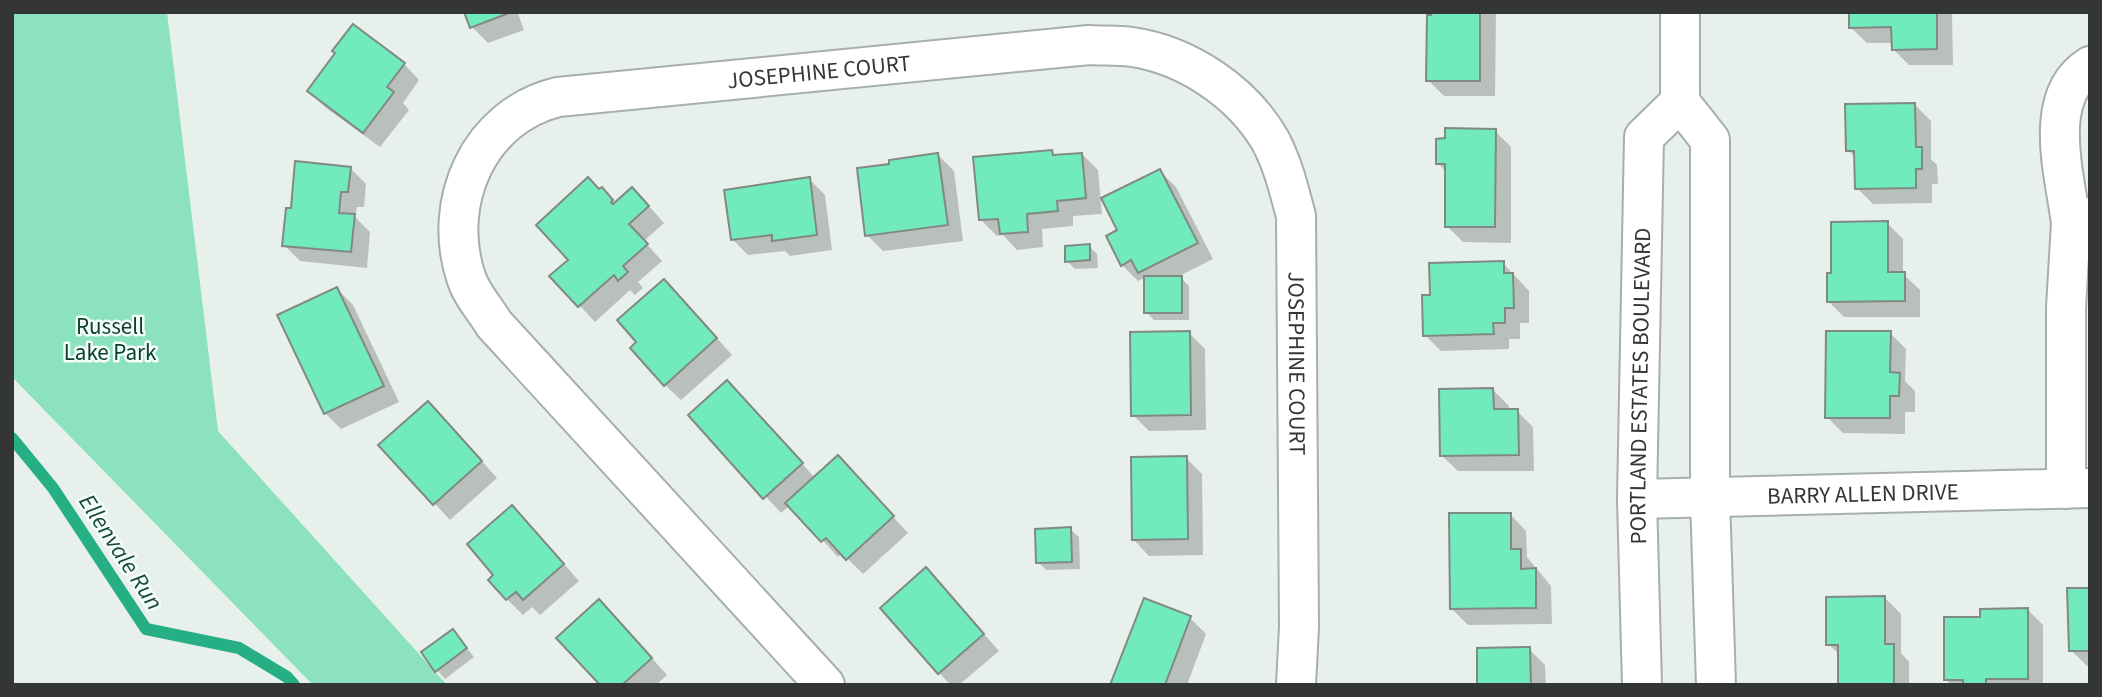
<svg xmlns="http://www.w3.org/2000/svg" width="2102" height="697" font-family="'Source Sans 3',sans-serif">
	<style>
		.park { fill: #8ce1bf }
		.shadow { fill: #0003 }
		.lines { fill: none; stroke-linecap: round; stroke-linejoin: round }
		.stream { stroke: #26af85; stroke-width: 12 }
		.building { fill: #71ebbe; stroke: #818985; stroke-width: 2 }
		.minor-casing { stroke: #a7afab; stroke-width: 42 }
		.tertiary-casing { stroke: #a7afab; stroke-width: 42 }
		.minor { stroke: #fff; stroke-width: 38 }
		.tertiary { stroke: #fff; stroke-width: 38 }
		.labels { text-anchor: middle; stroke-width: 5; stroke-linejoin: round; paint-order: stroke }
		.street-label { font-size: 23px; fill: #333635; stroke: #f5fdf9 }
		.park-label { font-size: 23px; fill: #0a4130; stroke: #f5fdf9 }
		.water-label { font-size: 24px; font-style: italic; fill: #144937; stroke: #f5fdf9 }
	</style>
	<rect width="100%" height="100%" fill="#e8f0ec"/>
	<path class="park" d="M12,12H167L218,431L447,685H313L12,377Z"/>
	<g class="shadow">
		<path d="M466,12H521L518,14L524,30L488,43L472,27Z"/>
		<path d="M1433,12H1496L1495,96H1444L1428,80Z"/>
		<path d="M1850,12H1952L1953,65H1909L1893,49V43H1867L1850,27Z"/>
		<path d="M404,64L419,80L403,103L409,110L380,147L325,107L309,91Z"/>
		<path d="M1915,105L1931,121V159L1937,165L1938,184H1932V203L1873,204L1857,188L1856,158L1848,150Z"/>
		<path d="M1495,131L1511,147V243L1463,242L1447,226V173L1438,163Z"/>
		<path d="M1052,152L1057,157L1082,154L1098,170L1102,214L1073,216V226L1042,229L1043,247L1017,250L1003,235L997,236L981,220Z"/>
		<path d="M938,155L954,171L963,241L883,251L867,235Z"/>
		<path d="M350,168L366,184L364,207H357L355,217L370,232L367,268L300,261L284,245L292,210Z"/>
		<path d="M1160,171L1176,187L1213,259L1179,276L1189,286V320H1154L1146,312V277L1138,281L1122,265L1119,231Z"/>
		<path d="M809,179L825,195L832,250L790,256L785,251L748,255L732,239Z"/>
		<path d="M602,190L616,204L648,205L664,223L644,241L662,261L638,282L643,288L635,295L630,290L595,322L552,276L570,260Z"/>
		<path d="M1887,223L1903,239V274L1920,290V317H1844L1828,301L1833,274Z"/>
		<path d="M1089,246L1097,254L1098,268L1075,269L1067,261Z"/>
		<path d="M1503,263L1529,291V323H1520V339H1509V349L1441,351L1425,335L1432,297Z"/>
		<path d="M337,289L353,305L399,402L341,429L325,413L279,316Z"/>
		<path d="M680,297L732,355L681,400L665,385Z"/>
		<path d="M1189,333L1205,349L1206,430L1149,431L1133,415Z"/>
		<path d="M1890,333L1906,349L1905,381L1915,391V412H1905V434L1843,433L1827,417Z"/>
		<path d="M1493,390L1509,406V411H1517L1533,427L1534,471H1458L1441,455Z"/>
		<path d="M743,398L815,478L854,474L908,533L863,574L842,553L838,557L790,505L781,513L690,415Z"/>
		<path d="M444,419L497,478L450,520L381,445Z"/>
		<path d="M1186,458L1202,474L1203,555L1149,556L1133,539Z"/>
		<path d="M1510,514L1526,531L1527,557L1551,586L1552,624L1468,625L1452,609Z"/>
		<path d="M528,523L579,581L540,615L532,607L523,615L507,599Z"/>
		<path d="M1070,529L1079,537L1080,569L1046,570L1038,562Z"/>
		<path d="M942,586L999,651L959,685H951L939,673Z"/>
		<path d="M2090,589V666H2087L2071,650Z"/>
		<path d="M1885,598L1901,614V653L1909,662V685H1840V655L1828,644Z"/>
		<path d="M2027,609L2043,625V685H1951L1946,679L1982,618Z"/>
		<path d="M615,617L667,675L656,685H602Z"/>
		<path d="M1190,618L1206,634L1187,685H1112Z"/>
		<path d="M453,631L474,657L445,679L437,670Z"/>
		<path d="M1529,649L1545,665L1546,685H1479Z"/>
	</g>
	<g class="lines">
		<path class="stream" d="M12,438L53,488L146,629L239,648L287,677L294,685"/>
	</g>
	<g class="building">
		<path d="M464,12H508L509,13L470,28Z"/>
		<path d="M1431,12H1480V81H1426L1427,15H1431Z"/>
		<path d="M1849,12H1937V49L1892,50L1891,27L1849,28Z"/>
		<path d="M353,24L405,63L387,87L394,92L363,133L307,91L335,53L332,51Z"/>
		<path d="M1915,103L1916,147H1922V169H1916V188L1855,189L1854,151H1846L1845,104Z"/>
		<path d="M1445,128L1496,129L1495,227H1445V164H1436V139L1445,138Z"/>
		<path d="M1052,150L1053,155L1082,153L1086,198L1057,201L1058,211L1027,214L1028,232L1000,234L998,219L979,220L973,157Z"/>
		<path d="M938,153L948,225L865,236L857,168L889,164V160Z"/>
		<path d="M295,161L351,167L348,192H341L339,213L355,214L351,252L282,246L286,208H291Z"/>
		<path d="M1160,169L1198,243L1138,273L1131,260L1121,266L1106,236L1117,230L1101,198Z"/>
		<path d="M588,177L599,189L602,187L613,200L611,202L613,204L632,187L649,206L629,224L648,244L623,266L628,272L618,281L614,275L578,307L549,276L568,260L536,225Z"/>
		<path d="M810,177L817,235L772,241V235L731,240L724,190Z"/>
		<path d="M1888,221V272H1905V301L1827,302V273H1831V222Z"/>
		<path d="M1090,244V260L1065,262V246Z"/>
		<path d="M1504,261V273H1513L1514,308H1505V323H1493L1494,334L1423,336L1422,295H1430L1429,263Z"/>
		<rect x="1144" y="276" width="38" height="37"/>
		<path d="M664,279L717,338L664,386L630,348L636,342L617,320Z"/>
		<path d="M337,287L384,386L324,414L277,315Z"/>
		<path d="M1190,331L1191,415L1131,416L1130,332Z"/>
		<path d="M1826,331H1891L1890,372L1900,373L1899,396H1890V418H1825Z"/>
		<path d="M727,380L803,463L763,499L688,415Z"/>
		<path d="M1493,388L1494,409H1518L1519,455L1440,456L1439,389Z"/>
		<path d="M428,401L482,461L433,505L378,445Z"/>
		<path d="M838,455L894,516L846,560L826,538L821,542L785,503Z"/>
		<path d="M1187,456L1188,539L1132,540L1131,457Z"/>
		<path d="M512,505L564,564L523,600L516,592L506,600L488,580L493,575L467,544Z"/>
		<path d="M1449,513H1511V549H1521V569L1536,568V608L1450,609Z"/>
		<path d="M1071,527L1072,562L1036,563L1035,529Z"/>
		<path d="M926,567L984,634L938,674L880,608Z"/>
		<path d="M2067,588H2090V651H2069Z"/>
		<path d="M1885,596V644H1894V685H1838V645H1826V597Z"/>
		<path d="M1144,598L1191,616L1165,685H1110Z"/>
		<path d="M599,599L652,658L622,685H600L556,638Z"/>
		<path d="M2028,608V679H1986V685H1963V680H1944V617H1980V609Z"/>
		<path d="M453,629L467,648L435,672L421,652Z"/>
		<path d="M1530,647L1531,685H1477V648Z"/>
	</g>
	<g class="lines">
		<defs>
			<g id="minor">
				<path d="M2090,66C2041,97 2065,175 2071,223L2090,217"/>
				<path d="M2066,489V308L2071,223"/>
				<path id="s1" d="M1637,499L2090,488"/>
				<path id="s2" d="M825,685L494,324C485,309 471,294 466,277C441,202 479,116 558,97L1089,45C1103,46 1118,45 1132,47C1187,55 1242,92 1270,140C1283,164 1289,190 1296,216L1299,627L1296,685"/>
			</g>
			<g id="tertiary">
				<path d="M1680,12V102L1710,140V497L1716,685"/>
				<path id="s3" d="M1642,685L1637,499L1644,137L1680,102"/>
			</g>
		</defs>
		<use href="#minor" class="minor-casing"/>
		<use href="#tertiary" class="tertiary-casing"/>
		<use href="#minor" class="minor"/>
		<use href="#tertiary" class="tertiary"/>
	</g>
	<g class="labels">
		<g class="street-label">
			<text dy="8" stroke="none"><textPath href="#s2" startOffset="1034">JOSEPHINE COURT</textPath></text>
			<text dy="8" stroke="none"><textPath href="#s2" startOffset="1748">JOSEPHINE COURT</textPath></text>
			<text dy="8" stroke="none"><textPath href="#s3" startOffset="299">PORTLAND ESTATES BOULEVARD</textPath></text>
			<text dy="8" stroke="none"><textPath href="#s1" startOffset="226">BARRY ALLEN DRIVE</textPath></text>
		</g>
		<g class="park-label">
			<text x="110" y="334">Russell<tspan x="110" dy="26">Lake Park</tspan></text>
		</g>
		<g class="water-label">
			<text transform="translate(121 552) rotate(57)" y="8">Ellenvale Run</text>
		</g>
	</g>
	<rect width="2102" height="697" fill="none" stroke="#333635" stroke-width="28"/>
</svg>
